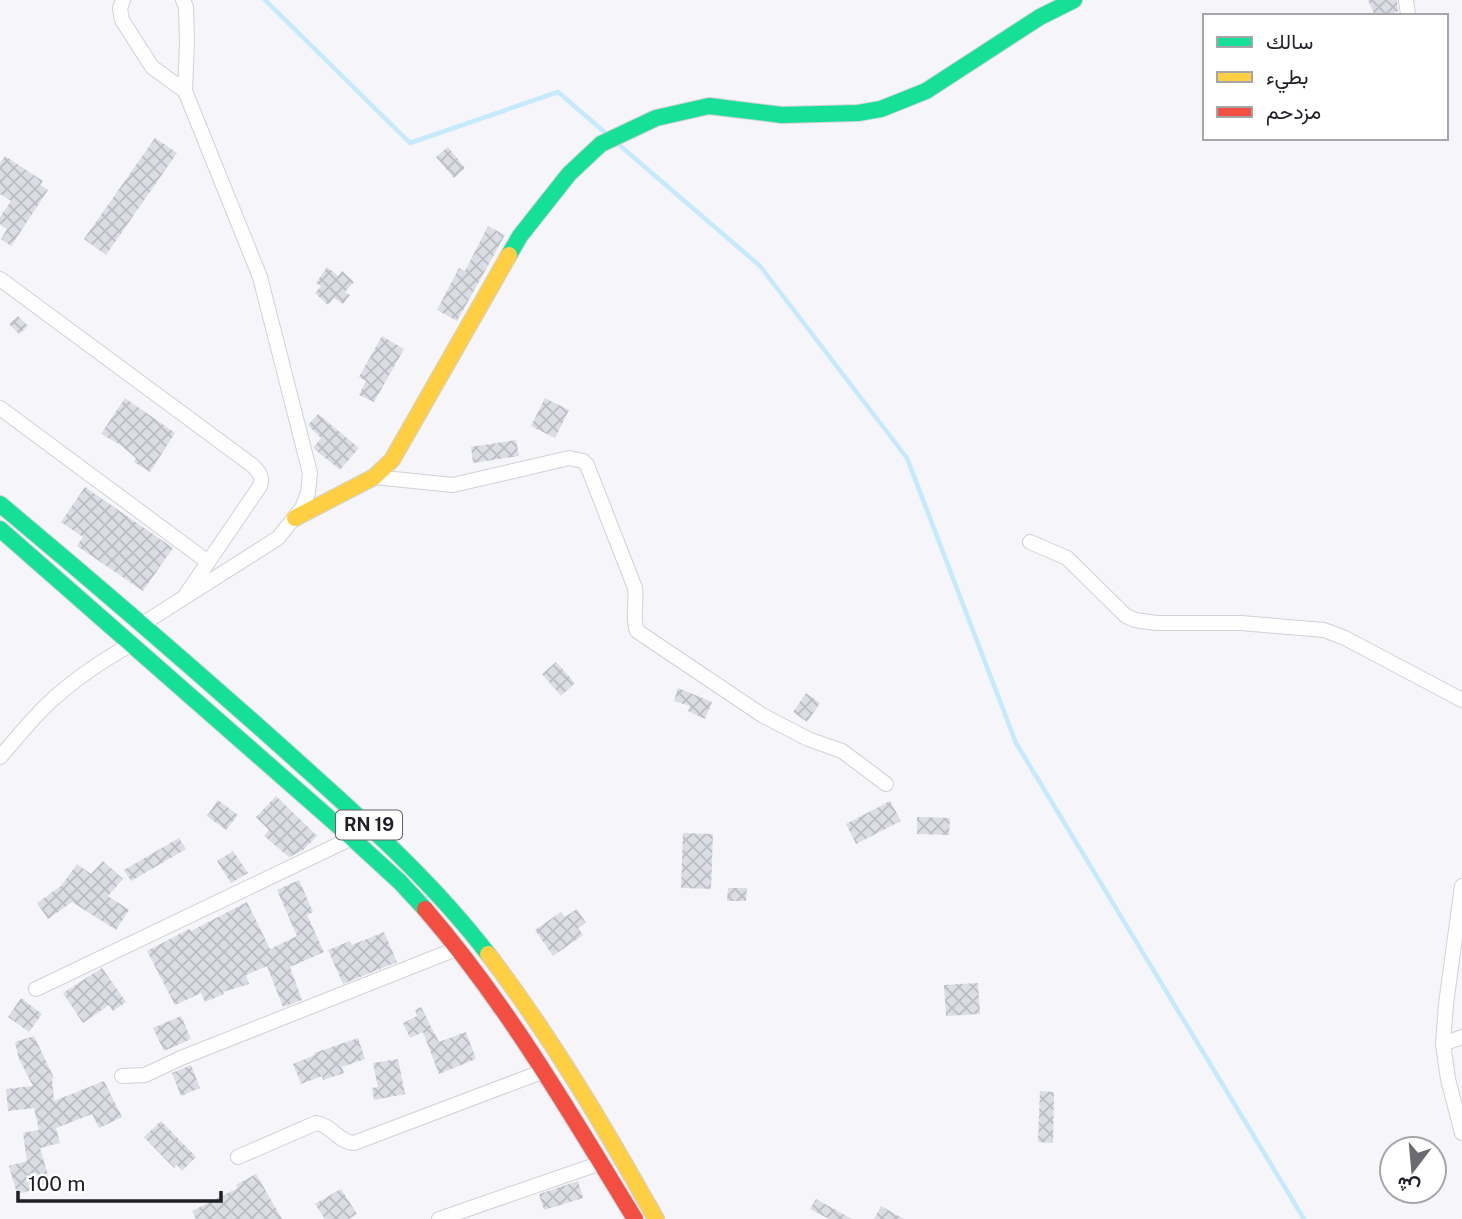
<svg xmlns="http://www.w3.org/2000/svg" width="1462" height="1219" font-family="'Public Sans',Vazirmatn,sans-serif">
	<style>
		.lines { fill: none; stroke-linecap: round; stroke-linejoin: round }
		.stream { stroke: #c5eafb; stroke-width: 4.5 }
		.building { fill: url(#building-cross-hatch) }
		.street-casing { stroke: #d1d1d7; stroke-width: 16 }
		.fast-casing { stroke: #d1d1d7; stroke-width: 18 }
		.slow-casing { stroke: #d1d1d7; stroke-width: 18 }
		.jam-casing { stroke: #d1d1d7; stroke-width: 18 }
		.street { stroke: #fefefe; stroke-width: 14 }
		.fast { stroke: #16e098; stroke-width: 16 }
		.slow { stroke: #ffcf43; stroke-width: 16 }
		.jam { stroke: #f24e42; stroke-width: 16 }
		.labels { text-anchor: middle; stroke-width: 7; stroke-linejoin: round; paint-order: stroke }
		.shield { fill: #fff; stroke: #636268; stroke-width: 2 }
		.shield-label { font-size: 18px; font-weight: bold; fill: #201f27 }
	</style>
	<defs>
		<pattern id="building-cross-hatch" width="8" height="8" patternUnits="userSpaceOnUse" patternTransform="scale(1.75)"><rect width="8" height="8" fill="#dbdde4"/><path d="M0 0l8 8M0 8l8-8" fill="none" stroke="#bcbdc4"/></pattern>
	</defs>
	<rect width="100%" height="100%" fill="#f5f5fa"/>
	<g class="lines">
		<g class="stream">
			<path d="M265,0L410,143L558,92L608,135"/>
			<path d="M617,143L760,266L907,458L1016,743L1304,1219"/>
		</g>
	</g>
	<g class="building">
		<path d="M1368,0H1397L1398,11L1388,16H1375Z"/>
		<path d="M155,138L177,153L106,255L84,239Z"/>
		<path d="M448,147L465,168L454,178L436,157Z"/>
		<path d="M5,156L43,181L40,185L48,190L11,246L1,239L7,229L0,224V217L11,201L0,194V163Z"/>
		<path d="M488,226L505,235L457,321L437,310L459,268L465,271Z"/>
		<path d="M327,267L338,276L342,271L354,282L345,292L350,295L343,304L334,298L328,305L315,293L321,286L316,283Z"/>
		<path d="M18,316L28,326L19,334L9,324Z"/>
		<path d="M382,336L404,349L374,402L359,395L366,381L359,377Z"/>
		<path d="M125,398L175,433L150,472L134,462L136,458L119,444L101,434Z"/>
		<path d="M545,398L569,410L555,438L531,426Z"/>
		<path d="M318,414L359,448L340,470L313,448L321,438L308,425Z"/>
		<path d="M516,440L519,456L473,463L471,447Z"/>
		<path d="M85,487L173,548L143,591L77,546L83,537L61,522Z"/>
		<path d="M556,662L575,683L561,696L542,674Z"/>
		<path d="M678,688L712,702L705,719L688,711L690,706L674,701Z"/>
		<path d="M806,693L820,703L807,722L793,712Z"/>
		<path d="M276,796L317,836L302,851L289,857L264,836L269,830L256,817Z"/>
		<path d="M218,800L238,815L226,830L207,816Z"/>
		<path d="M890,801L901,821L856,844L846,824Z"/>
		<path d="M917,817L950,818L949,835L917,834Z"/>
		<path d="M683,833L713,834L711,889L681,888Z"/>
		<path d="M179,838L186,849L131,881L124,870Z"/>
		<path d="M233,851L248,873L231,883L217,861Z"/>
		<path d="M103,861L123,879L108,896L129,910L116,930L72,902L48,919L37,903L61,886L77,864L91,874Z"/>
		<path d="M299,880L313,912L307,915L324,952L290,967L302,1000L283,1007L267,966L246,975L249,984L223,992L224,994L205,1002L201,993L175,1005L147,951L189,929L191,931L247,902L270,949L297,936L277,890Z"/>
		<path d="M728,888H747L746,901H727Z"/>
		<path d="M577,909L586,923L578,928L583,935L553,956L535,930L561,912L565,917Z"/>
		<path d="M384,932L397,962L343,984L328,950L350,941L352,945Z"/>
		<path d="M102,968L126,1002L113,1011L109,1005L83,1023L63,993Z"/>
		<path d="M978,983L980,1014L946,1016L944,985Z"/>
		<path d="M21,998L42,1014L29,1032L8,1017Z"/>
		<path d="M421,1007L439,1042L466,1032L476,1059L439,1074L423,1032L410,1038L403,1023L417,1016L415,1010Z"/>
		<path d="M181,1016L191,1039L164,1051L153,1028Z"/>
		<path d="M34,1036L54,1078L52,1079L54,1101L104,1081L122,1117L99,1128L92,1114L56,1128L60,1143L40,1148L51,1185L17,1194L9,1166L27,1161L23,1133L39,1130L34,1108L8,1111L6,1089L33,1086L19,1059L15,1042Z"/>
		<path d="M358,1038L365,1059L342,1067L344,1073L323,1080L322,1076L301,1084L293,1064L315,1055L314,1053Z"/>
		<path d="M398,1059L405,1094L374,1100L372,1088L378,1087L373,1063Z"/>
		<path d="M191,1065L200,1088L181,1096L172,1073Z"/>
		<path d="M1040,1091L1054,1092L1053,1143L1038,1142Z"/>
		<path d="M161,1121L196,1157L182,1171L177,1165L174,1168L144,1137Z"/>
		<path d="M256,1174L282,1219H196L192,1211L238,1188L236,1185Z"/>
		<path d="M578,1181L583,1198L544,1210L539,1194Z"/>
		<path d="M341,1189L357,1214L349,1219H325L315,1204Z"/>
		<path d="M816,1199L852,1219H829L810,1209Z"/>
		<path d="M881,1206L904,1219H874Z"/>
	</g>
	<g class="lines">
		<defs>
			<g id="street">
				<path d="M123,0L120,8L122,20L152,67L185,91"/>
				<path d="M1406,0L1408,15"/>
				<path d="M0,279L252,465C259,472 263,476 260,486L185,596"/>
				<path d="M0,408L208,562"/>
				<path d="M374,477L453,485L569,458L583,461L587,465L635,588C637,602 632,618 637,631L762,715L808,739L842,751L886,784"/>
				<path d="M1030,542L1067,558L1126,616L1135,620L1156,623H1241L1324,630L1345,638L1462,700"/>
				<path d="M144,623L278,538L302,508L308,493L310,473L260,277L185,91L187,42L186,7L183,0"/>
				<path d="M0,757C17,738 33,717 52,700C76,678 103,660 132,644"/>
				<path d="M1462,886L1446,1004L1443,1044L1448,1079L1462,1133"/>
				<path d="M36,989L352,838"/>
				<path d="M1443,1044L1462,1037"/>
				<path d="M122,1076L145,1075L181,1058L456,949"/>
				<path d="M238,1157L316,1123C332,1125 338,1142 354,1143L544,1071"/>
				<path d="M439,1219L601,1163"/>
			</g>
			<g id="fast">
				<path d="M509,255L520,236L569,174L601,144L656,118L709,106L782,115L858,113L881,109L926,91L1040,17L1074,0"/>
				<path d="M0,504C97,585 192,667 286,751C358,816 429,877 488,954"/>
				<path d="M0,529L352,838L400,882L425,909"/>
			</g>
			<g id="slow">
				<path d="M295,518L374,477L392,460L509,255"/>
				<path d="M488,954C552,1038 605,1128 656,1219"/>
			</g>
			<path id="jam" d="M425,909C507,1004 570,1113 635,1219"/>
		</defs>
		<use href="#street" class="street-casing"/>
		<use href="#fast" class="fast-casing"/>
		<use href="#slow" class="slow-casing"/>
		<use href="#jam" class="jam-casing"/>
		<use href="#street" class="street"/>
		<use href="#fast" class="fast"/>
		<use href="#slow" class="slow"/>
		<use href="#jam" class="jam"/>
	</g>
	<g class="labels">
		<rect class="shield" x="336" y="810.5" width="66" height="29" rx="5"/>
		<g class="shield-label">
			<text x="369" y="831">RN 19</text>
		</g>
	</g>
	<rect x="1203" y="14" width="245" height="126" fill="#ffffff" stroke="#a6a5a9" stroke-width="2"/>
	<rect x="1217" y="37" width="35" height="10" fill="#16e098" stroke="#a6a5a9" stroke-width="2"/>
	<text x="1266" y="49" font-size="21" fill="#201f27">سالك</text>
	<rect x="1217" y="72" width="35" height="10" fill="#ffcf43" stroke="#a6a5a9" stroke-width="2"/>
	<text x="1266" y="84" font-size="21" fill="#201f27">بطيء</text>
	<rect x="1217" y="107" width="35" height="10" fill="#f24e42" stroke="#a6a5a9" stroke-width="2"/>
	<text x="1266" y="119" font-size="21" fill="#201f27">مزدحم</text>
	<g transform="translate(1413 1170) rotate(196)"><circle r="33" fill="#ffffff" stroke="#a6a5a9" stroke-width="2"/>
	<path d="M0-5L12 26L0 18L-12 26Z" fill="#6b6a71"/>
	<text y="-10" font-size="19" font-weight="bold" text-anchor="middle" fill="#201f27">ش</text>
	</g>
	<path d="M18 1191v10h203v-10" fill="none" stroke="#201f27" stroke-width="3.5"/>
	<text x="28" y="1191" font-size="21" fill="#201f27" stroke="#ffffff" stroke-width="5" paint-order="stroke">100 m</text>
</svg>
